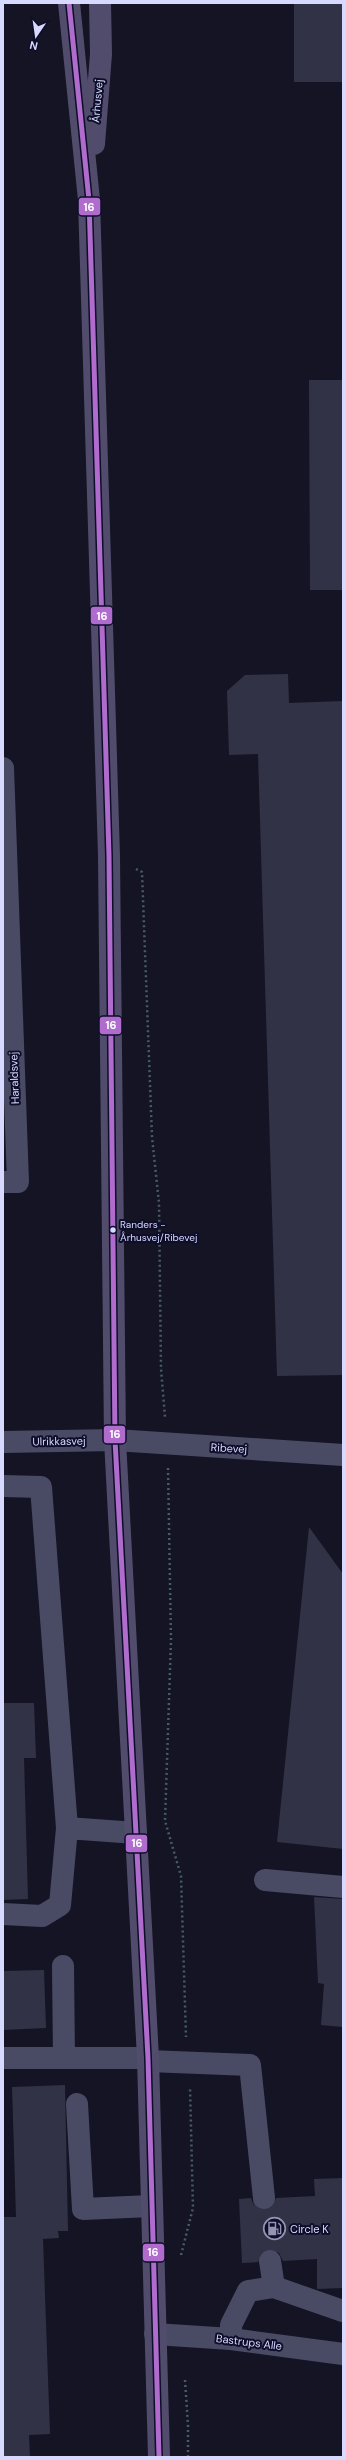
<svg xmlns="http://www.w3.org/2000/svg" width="346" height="2460" font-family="'DM Sans',sans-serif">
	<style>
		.building { fill: #323246 }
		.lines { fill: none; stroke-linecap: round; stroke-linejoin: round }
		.minor-tunnel { stroke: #313245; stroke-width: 22; stroke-dasharray: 22 11; stroke-linecap: butt }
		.path { stroke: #475c68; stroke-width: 2.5; stroke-dasharray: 2 3; stroke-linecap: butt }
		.minor { stroke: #494b65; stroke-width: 22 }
		.major { stroke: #514c6b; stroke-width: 22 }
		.bus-1-casing { stroke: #0e0e2a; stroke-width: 8 }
		.bus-1 { stroke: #b06ccc; stroke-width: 5 }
		.bus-dot { fill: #d7d9ff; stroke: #0e0e2a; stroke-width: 1.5 }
		.labels { text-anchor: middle; stroke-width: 4; stroke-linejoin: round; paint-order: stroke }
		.bus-label { font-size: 10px; fill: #d7d9ff; stroke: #0e0e2a; text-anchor: start }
		.street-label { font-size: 11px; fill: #d7d9ff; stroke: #0e0e2a }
		.poi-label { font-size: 11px; fill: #d7d9ff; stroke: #0e0e2a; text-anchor: start }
		.line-badge { stroke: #0e0e2a; stroke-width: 1.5 }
		.badge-label { font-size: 11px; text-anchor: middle; font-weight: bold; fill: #fff }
	</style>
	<rect width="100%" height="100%" fill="#141424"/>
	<g class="building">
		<rect x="294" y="3" width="49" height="79"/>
		<path d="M309,380H343V590H310Z"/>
		<path d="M288,674L289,703L343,701V1375L277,1376L258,754L229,755L227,691L245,675Z"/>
		<path d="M309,1527L343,1574V1849L277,1842Z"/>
		<path d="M3,1703H34L36,1758H24L28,1899L3,1900Z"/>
		<path d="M314,1897L343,1899V2027L321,2025L324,1984L318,1983Z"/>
		<path d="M44,1970L46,2028L3,2030V1971Z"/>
		<path d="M65,2085L68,2231H58L59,2238L43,2239L50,2434L29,2435L30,2457H3V2217H16L12,2087Z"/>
		<path d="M343,2178V2288L317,2289V2259L283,2261L279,2253L268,2249L262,2252L258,2262L242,2263L239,2199L251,2198L254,2206L266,2210L272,2208L276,2198L315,2196L314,2179Z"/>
	</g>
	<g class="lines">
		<path class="minor-tunnel" d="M264,2198L270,2261"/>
		<g class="path">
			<path d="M136,869L142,872L152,1137L159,1203L161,1369L165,1417"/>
			<path d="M168,1468L171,1640L165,1821L181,1876L186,2037"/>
			<path d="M181,2255L193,2208L190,2087"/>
			<path d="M185,2380L188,2425V2457"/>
		</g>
		<g class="minor">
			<path d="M3,768L18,1182H3"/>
			<path d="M3,1442L115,1440L343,1455"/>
			<path d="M3,1486L41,1487L67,1828"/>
			<path d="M265,1880L343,1887"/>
			<path d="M3,1914L42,1916L60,1905L67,1828L136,1833"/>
			<path d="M63,1966L64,2058"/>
			<path d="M3,2058H148"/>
			<path d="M148,2061L250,2065L264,2198"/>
			<path d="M77,2104L83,2209L151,2206"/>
			<path d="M274,2287L343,2311"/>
			<path d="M155,2334L231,2339L343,2354"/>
			<path d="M231,2339V2325L248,2291L274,2287L270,2261"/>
		</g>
		<g class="major">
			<path d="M69,3L89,200L109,856L115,1440L148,2058L159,2457"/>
			<path d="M94,144L101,54L100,3"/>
		</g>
		<defs>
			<path id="bus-1" d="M69,3L89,200L109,856L115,1440L148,2058L159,2457"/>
		</defs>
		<use href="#bus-1" class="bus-1-casing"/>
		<use href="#bus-1" class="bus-1"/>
	</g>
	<defs>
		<symbol id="fuel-ring" viewBox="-11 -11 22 22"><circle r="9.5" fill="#0e0e2a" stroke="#9394b2" stroke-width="1.5"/><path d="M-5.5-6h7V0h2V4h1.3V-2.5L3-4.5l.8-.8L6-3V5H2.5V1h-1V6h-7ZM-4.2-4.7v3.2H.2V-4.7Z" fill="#9394b2"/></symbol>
	</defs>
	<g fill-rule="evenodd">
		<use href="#fuel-ring" x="262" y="2216" width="25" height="25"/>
	</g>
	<circle class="bus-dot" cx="113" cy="1230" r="3.5"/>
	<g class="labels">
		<g class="bus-label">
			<text x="120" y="1228">Randers -<tspan x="120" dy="13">Århusvej/Ribevej</tspan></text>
		</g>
		<g class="street-label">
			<text transform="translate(97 101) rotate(-85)" y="4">Århusvej</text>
			<text transform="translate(14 1078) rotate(-92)" y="4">Haraldsvej</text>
			<text transform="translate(59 1441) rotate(-1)" y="4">Ulrikkasvej</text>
			<text transform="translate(229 1448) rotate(3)" y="4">Ribevej</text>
			<text transform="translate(249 2342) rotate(7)" y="4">Bastrups Alle</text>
		</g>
		<g class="poi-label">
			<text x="290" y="2233">Circle K</text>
		</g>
	</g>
	<g class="line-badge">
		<rect x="78" y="197" width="23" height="19" rx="4" fill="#b06ccc"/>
		<rect x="90" y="606" width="23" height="19" rx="4" fill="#b06ccc"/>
		<rect x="99" y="1016" width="23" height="19" rx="4" fill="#b06ccc"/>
		<rect x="103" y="1425" width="23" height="19" rx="4" fill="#b06ccc"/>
		<rect x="125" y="1834" width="23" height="19" rx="4" fill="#b06ccc"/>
		<rect x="142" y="2243" width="23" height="19" rx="4" fill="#b06ccc"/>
	</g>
	<g class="badge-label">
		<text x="89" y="211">16</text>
		<text x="102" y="620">16</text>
		<text x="111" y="1029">16</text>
		<text x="115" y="1438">16</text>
		<text x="137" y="1847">16</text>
		<text x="153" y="2256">16</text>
	</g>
	<rect width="346" height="2460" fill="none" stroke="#d7d9ff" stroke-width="8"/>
	<g transform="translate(36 36) rotate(193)" stroke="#0e0e2a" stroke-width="3" paint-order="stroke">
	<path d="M0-3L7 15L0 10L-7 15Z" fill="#d7d9ff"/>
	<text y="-6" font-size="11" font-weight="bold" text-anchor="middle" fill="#d7d9ff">N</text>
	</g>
</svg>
